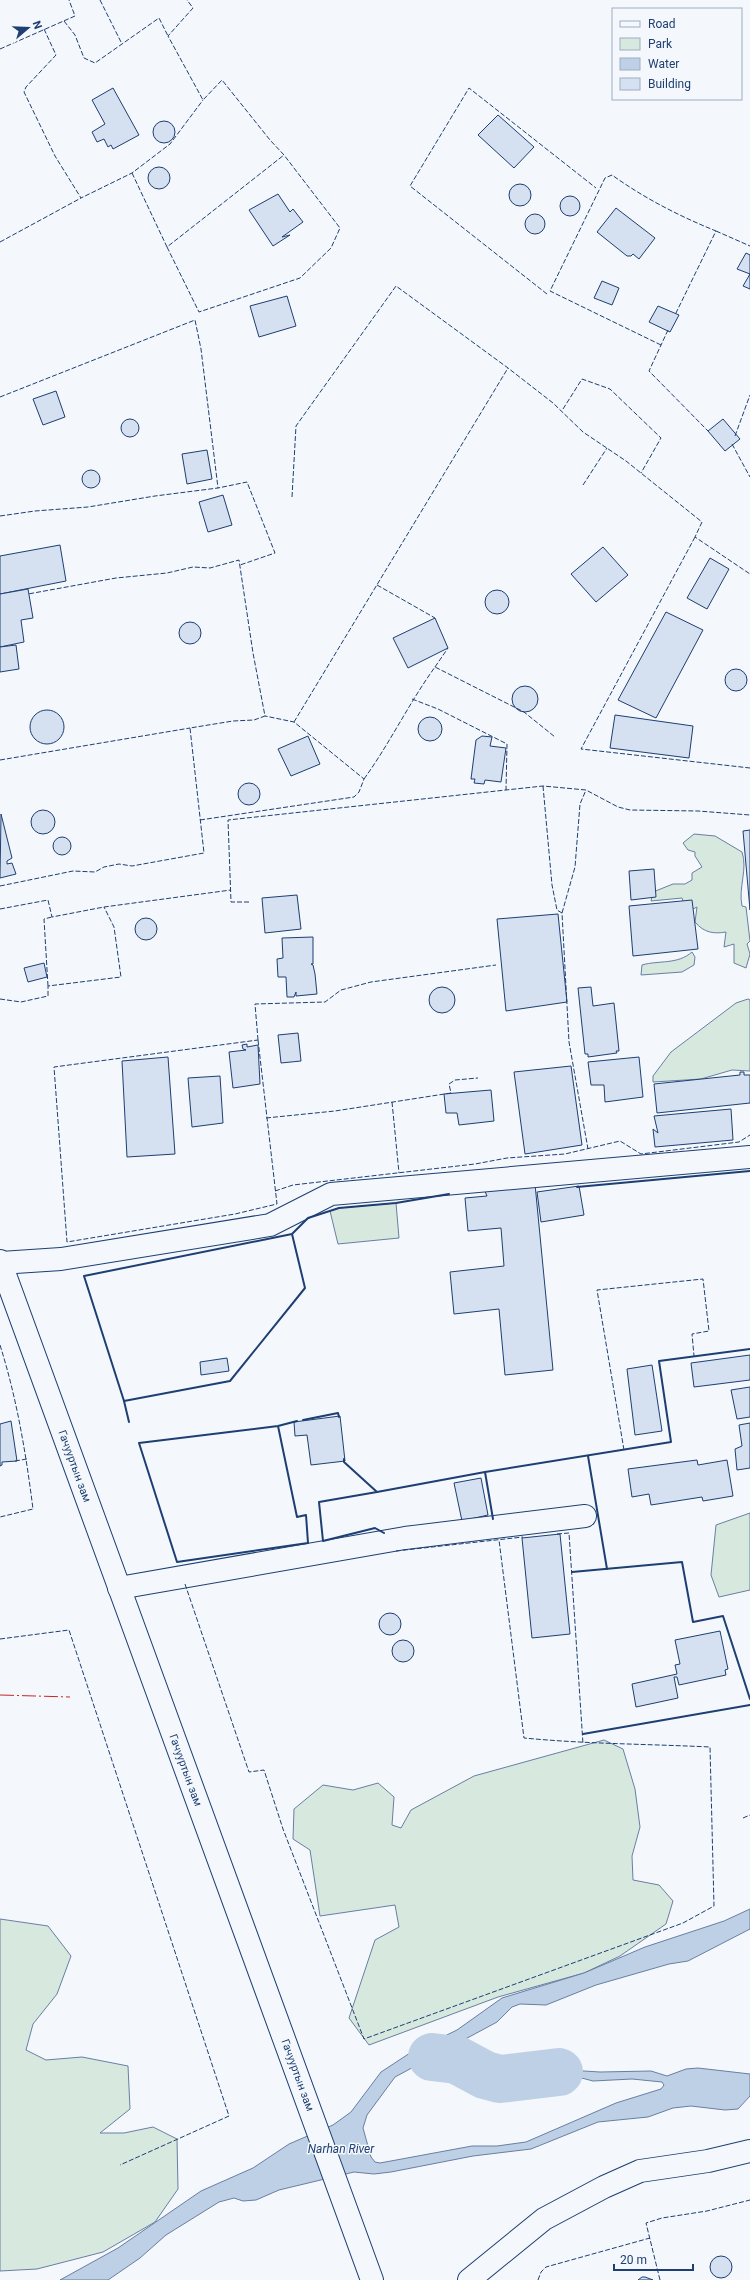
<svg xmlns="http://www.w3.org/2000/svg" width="750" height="2280" font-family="Roboto,sans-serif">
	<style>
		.green { fill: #d7e8df; stroke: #687fa3 }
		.water { fill: #bed0e5; stroke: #687fa3 }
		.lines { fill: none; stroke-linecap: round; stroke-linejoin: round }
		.river { stroke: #bed0e5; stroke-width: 48 }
		.building { fill: #d5e0f0; stroke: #1d3f73 }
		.minor-casing { stroke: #1d3f73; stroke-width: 24 }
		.major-casing { stroke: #1d3f73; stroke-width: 24 }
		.minor { stroke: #f4f7fb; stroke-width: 22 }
		.major { stroke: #f4f7fb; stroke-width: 22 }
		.fence { stroke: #1d3f73; stroke-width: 1; stroke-dasharray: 5 2; stroke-linecap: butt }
		.wall { stroke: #1d3f73; stroke-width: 2 }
		.power { stroke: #c62828; stroke-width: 1; stroke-dasharray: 14 3 2 3; stroke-linecap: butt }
		.labels { text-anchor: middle; stroke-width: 3; stroke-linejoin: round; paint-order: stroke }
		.street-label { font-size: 11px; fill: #1d3f73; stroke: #f4f7fb }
		.water-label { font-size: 12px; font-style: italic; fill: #1d3f73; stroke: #f4f7fb }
	</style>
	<rect width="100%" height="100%" fill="#f4f7fb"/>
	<g class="green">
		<path d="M694,834L715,836L742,852C748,869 738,888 742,906L746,907L750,941L747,944L750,954L746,968L734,963V944L724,947L726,932C714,934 704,933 695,922L697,907L687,912L682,898L651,901L653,892L673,884H685L692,880V873L702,867L695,856V852L688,850L683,843Z"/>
		<path d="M692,952L695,957L694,965L682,972L641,975L642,965C659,960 677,965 692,952Z"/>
		<path d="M748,999L750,1000V1071L732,1070L701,1079L653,1082V1076L671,1052L736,1003Z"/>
		<path d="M396,1203L399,1238L338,1244L330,1211L339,1208Z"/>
		<path d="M750,1513V1590L719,1597L711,1575L716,1525Z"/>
		<path d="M604,1740L623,1749L635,1789L640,1827L632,1856L633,1880L659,1885L673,1901L666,1924L620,1956L584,1973L498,1997L369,2045L349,2018L375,1940L399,1927L395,1905L320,1916L310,1850L293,1839L294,1809L323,1785L353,1790L378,1783L394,1797L392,1825L401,1828L411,1810L474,1776Z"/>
		<path d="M0,1919L48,1926L71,1956L57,1994L33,2024L26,2050L46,2060L82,2057L128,2066L130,2109L100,2133H124L153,2127L177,2139L178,2189L155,2222L103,2252L37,2269L0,2271Z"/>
	</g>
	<path class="water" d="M750,1909V1929L688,1961L669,1964L596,1985L546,2005L520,2004L512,2007L497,2022L395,2077L367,2115L363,2128L371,2157L375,2162L380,2163L472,2146H497L526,2142L616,2103L661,2089L664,2085L662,2082L632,2079L593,2081L559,2072L568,2070L600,2072L651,2071L667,2076L686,2069L698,2068L750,2074V2096L738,2109L725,2110L691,2106L673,2108L648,2117L598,2122L531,2149L473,2156L391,2172L374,2174L354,2172L279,2190L256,2200L243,2201L234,2198L219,2202L166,2235L140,2258L108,2280H60L118,2248L201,2191L253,2168L289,2144L333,2125L351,2112L381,2072L410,2053L457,2030L502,1998L584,1973L645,1947L724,1921Z"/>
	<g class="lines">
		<path class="river" d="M432,2057L457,2060L485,2075L500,2079L559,2072"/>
	</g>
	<g class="building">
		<path d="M113,88L139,135L113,149L111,145L108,147L104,139L97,142L92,132L105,124L92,100Z"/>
		<path d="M498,115L534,147L514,168L478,135Z"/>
		<circle cx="164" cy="132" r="11"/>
		<circle cx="159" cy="178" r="11"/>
		<circle cx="520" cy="195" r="11"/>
		<path d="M278,194L290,212L293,209L303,222L282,237L290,235L273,246L249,210Z"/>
		<circle cx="570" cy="206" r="10"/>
		<path d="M616,208L655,238L639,259L633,254L631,256H627L597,232Z"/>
		<circle cx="535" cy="224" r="10"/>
		<path d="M746,253L750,255V289L743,286L750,274L737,269Z"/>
		<path d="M602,281L619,288L612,305L594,298Z"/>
		<path d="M287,296L296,326L259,337L250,306Z"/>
		<path d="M658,306L679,315L670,332L649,322Z"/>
		<path d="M56,391L65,417L43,425L33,399Z"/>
		<circle cx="130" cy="428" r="9"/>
		<path d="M723,419L740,439L725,451L708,431Z"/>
		<path d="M207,450L212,479L187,484L182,454Z"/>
		<circle cx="91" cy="479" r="9"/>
		<path d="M223,495L232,525L208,532L199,502Z"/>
		<path d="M60,545L66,581L0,594V556Z"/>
		<path d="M603,547L628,575L596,602L571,574Z"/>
		<path d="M710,558L729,569L707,609L687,598Z"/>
		<path d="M28,589L33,618L21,620L24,642L0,647V594Z"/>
		<circle cx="497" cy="602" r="12"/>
		<path d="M666,612L703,630L656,718L618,700Z"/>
		<path d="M435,618L448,648L408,668L393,638Z"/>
		<circle cx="190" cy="633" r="11"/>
		<path d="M16,645L19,669L0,672V647Z"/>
		<circle cx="736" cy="680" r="11"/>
		<circle cx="525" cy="699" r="13"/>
		<circle cx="47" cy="727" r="17"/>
		<path d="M615,715L693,726L689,758L610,748Z"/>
		<circle cx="430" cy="729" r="12"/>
		<path d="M308,736L320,764L291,776L278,749Z"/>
		<path d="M482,736L492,737L490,746L506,748L501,782L485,780L484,784L474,783L475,779H471L476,740Z"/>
		<circle cx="249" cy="794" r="11"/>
		<circle cx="43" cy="822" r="12"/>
		<path d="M1,814L12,858L7,861V864L12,863L16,874L0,878Z"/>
		<path d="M750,830V910L743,831Z"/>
		<circle cx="62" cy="846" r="9"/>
		<path d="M654,869L656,897L631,900L629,871Z"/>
		<path d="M297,895L301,929L265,933L262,898Z"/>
		<path d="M692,900L698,949L633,956L629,906Z"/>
		<path d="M558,914L567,1002L506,1011L497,919Z"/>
		<circle cx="146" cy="929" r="11"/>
		<path d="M313,937V964H311L313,965L315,974L317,994L296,996V992L294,997H287L286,977H278L277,959L283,958L282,938Z"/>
		<path d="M44,963L47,977L28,982L24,968Z"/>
		<path d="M591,987L593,1006L614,1003L619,1051H616L617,1053L588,1057V1054H585L578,988Z"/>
		<circle cx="442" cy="1000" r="13"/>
		<path d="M298,1033L301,1061L281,1063L278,1035Z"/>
		<path d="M247,1044V1047L258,1045L260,1084L233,1088L229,1052L246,1050L243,1049L242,1045Z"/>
		<path d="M168,1057L175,1154L127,1157L122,1061Z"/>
		<path d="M639,1057L643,1097L605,1102L604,1085H591L588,1062Z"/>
		<path d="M571,1066L582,1145L525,1154L514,1072Z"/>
		<path d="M740,1072H744V1075H750V1103L657,1113L654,1084L740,1075Z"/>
		<path d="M220,1076L223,1123L192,1127L188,1078Z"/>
		<path d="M491,1090L494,1121L459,1125L457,1113H446L444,1094Z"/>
		<path d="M731,1109L733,1140L655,1147L653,1129L658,1133L654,1116Z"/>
		<path d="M535,1184L553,1370L505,1375L499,1309L454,1314L450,1272L504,1266L501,1228L468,1231L465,1198L487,1196L484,1189Z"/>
		<path d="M579,1186L584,1215L541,1222L537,1192Z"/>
		<path d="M750,1355V1380L694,1387L691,1363Z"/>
		<path d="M227,1358L229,1371L201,1375L200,1362Z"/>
		<path d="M652,1365L662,1431L635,1435L627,1369Z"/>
		<path d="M750,1387V1417L737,1419L731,1390Z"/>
		<path d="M340,1416L345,1461L311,1465L307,1435L295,1436L294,1422Z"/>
		<path d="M11,1421L17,1461L2,1462V1465L0,1466V1424Z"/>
		<path d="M750,1423V1468L737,1470L735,1449L742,1446L739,1425Z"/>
		<path d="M697,1460L698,1465L727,1460L733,1496L703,1501L702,1497L651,1505L649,1494L632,1497L628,1469Z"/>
		<path d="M481,1478L488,1515L462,1521L454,1483Z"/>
		<path d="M560,1534L570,1634L532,1638L522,1538Z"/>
		<circle cx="390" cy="1624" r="11"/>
		<path d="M720,1631L728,1669L725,1670L726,1675L679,1685L677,1677H674L678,1698L636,1707L632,1684L677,1674L675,1665L680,1664L675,1640Z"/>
		<circle cx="403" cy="1651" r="11"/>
		<circle cx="721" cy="2267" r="11"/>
		<path d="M645,2277L653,2280H638L642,2277Z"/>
	</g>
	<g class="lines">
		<defs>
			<g id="minor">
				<path d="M0,1263L61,1259L270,1225L331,1194L750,1157"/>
				<path d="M119,1588L405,1538L585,1516"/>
				<path d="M469,2280L544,2219L604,2187L640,2171L708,2161L750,2151"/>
			</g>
			<path id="major" d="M0,1261L372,2280"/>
		</defs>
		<use href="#minor" class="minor-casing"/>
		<use href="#major" class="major-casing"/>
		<use href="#minor" class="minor"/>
		<use href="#major" class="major"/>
		<g class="fence">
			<path d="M100,0L121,42"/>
			<path d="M64,21L75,35L84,58L95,63L159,18L168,36"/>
			<path d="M44,29L56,55L26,87L24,92L55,156L81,198L132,173L170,144L203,100"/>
			<path d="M0,49L75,16L69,0"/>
			<path d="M132,173L167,247L284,155"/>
			<path d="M716,231L750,246"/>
			<path d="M0,242L81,198"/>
			<path d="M167,247L199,312L300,278L331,248L340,228L284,155L270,140L222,80L203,100L168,36L193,8L187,0"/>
			<path d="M547,294L410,186L469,88L596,188"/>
			<path d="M668,330L649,371L708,431"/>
			<path d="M661,345L550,291L605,178L612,175C644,198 679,216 716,231L675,315"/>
			<path d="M0,397L195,320L201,349L218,488"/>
			<path d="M563,409L582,379L610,389L661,438L641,473"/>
			<path d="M735,436L750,395"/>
			<path d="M732,444L750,477"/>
			<path d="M583,485L607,448"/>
			<path d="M292,497L296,426L396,286L508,368L553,403L583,432L626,461L702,522L695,537L750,574"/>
			<path d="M0,516L35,511L88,507L155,496L218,488L247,482L275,553L240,565"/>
			<path d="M695,537L581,749L750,768"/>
			<path d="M377,585L435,618"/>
			<path d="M435,667L448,648"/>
			<path d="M412,699L438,709L507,744L506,790"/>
			<path d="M294,722L508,368"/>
			<path d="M0,760L190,728"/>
			<path d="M364,779C390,743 409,703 435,667L524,712L555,737"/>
			<path d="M543,786L552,885L557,910L562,913L569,1042L588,1149"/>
			<path d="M200,820L354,797L359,792L364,779L294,722L265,716"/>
			<path d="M0,886L73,871L95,872L104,867L119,864L132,866L204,853L190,728L233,721L254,720L265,716L253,653L239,560L210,568L193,567L167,573L116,578L28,594"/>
			<path d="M249,902H231L228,820L543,786L586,790L618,807L630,810L698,811L750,815"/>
			<path d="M0,909L48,900L52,917L104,907L231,890"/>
			<path d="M562,913L575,867L580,804L586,790"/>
			<path d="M48,986L44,919L52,917"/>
			<path d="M0,999L21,1002L48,996V986L121,977L114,927L104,907"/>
			<path d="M258,1040L277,1204L235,1214L67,1242L54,1067Z"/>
			<path d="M258,1040L255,1004L325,1002L341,990L371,982L496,965"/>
			<path d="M392,1102L399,1173"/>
			<path d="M266,1118L335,1111L451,1093L449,1084L455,1080L478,1078"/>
			<path d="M275,1191L293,1185L475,1164L507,1158L565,1154L620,1141L641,1154L739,1142L750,1135"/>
			<path d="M0,1345C17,1399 26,1454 33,1509L0,1517"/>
			<path d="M624,1450L597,1290L703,1279L709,1331L692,1334L694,1356"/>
			<path d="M15,1461L27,1459"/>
			<path d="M557,1534L569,1533L583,1744"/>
			<path d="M396,1551L523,1537"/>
			<path d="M185,1584L249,1772L264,1770L283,1829L364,2039L683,1923L714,1906L710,1747C648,1744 586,1744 524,1738L499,1540"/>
			<path d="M0,1639L69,1630L229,2116L120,2165"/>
			<path d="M743,1818L750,1815"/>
			<path d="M538,2280L541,2272L546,2267L650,2238"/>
			<path d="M660,2280L646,2223L662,2218L707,2211L750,2200"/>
		</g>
		<g class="wall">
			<path d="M577,1187L750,1171"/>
			<path d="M292,1234L305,1288L230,1381L124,1401L84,1276L292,1234L308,1218L339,1208L396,1203L449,1194"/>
			<path d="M124,1401L129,1422"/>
			<path d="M303,1420L338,1413L339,1417"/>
			<path d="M278,1426L297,1517L306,1515L308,1543L177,1562L139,1443L278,1426L297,1421"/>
			<path d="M588,1456L607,1569"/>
			<path d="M344,1459V1462L377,1492L485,1472L671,1442L659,1361L750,1349"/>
			<path d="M485,1472L493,1519"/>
			<path d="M377,1492L319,1502L323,1541L375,1528L384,1533"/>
			<path d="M572,1572L682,1562L693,1622L723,1616L750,1699"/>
			<path d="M583,1734L750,1705"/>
		</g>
		<path class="power" d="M0,1695L70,1697"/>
	</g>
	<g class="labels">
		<g class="street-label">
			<text transform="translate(75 1466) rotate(70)" y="4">Гачууртын зам</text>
			<text transform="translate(186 1770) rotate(70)" y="4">Гачууртын зам</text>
			<text transform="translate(298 2075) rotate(70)" y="4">Гачууртын зам</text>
		</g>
		<g class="water-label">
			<text x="341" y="2153">Narhan River</text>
		</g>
	</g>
	<rect x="612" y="8" width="130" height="92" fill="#f4f7fb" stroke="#9eadc5"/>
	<rect x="620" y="21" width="20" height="6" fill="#f4f7fb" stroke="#9eadc5"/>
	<text x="648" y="28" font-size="12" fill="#1d3f73">Road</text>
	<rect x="620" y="38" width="20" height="12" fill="#d7e8df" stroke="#9eadc5"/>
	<text x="648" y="48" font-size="12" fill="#1d3f73">Park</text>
	<rect x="620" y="58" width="20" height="12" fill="#bed0e5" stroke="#9eadc5"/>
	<text x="648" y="68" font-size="12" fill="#1d3f73">Water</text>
	<rect x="620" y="78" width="20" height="12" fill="#d5e0f0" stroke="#9eadc5"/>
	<text x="648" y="88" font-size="12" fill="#1d3f73">Building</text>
	<g transform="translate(28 28) rotate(71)" stroke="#f4f7fb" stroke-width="3" paint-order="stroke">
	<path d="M0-3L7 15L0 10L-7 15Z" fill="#1d3f73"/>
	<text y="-6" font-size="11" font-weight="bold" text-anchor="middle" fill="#1d3f73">N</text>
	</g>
	<path d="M614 2264v6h79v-6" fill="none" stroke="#1d3f73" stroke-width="2"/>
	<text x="620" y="2264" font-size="12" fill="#1d3f73" stroke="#f4f7fb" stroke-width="3" paint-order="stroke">20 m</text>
</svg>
